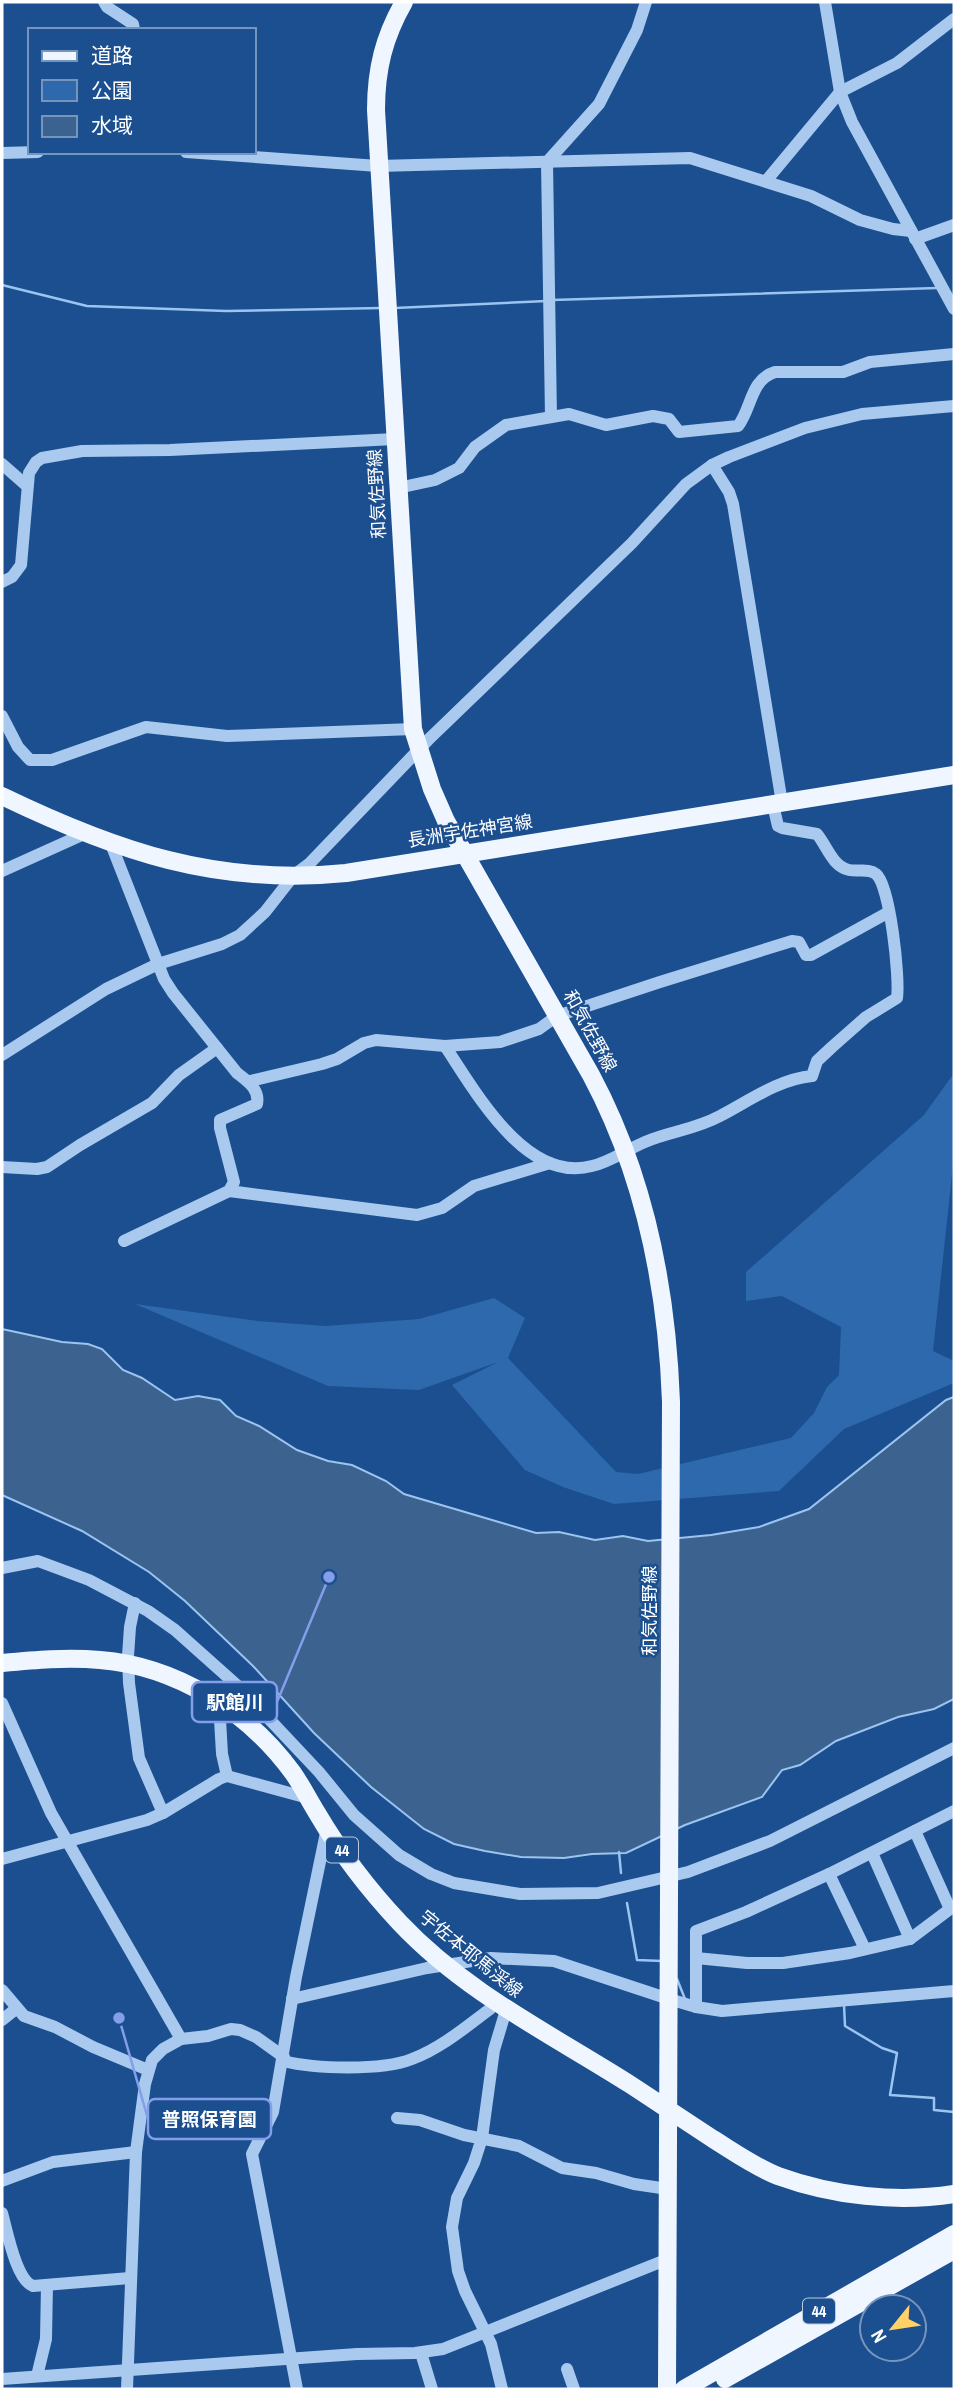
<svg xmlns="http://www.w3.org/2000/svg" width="956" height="2391" font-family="'Archivo Narrow','Noto Sans JP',sans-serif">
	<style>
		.green { fill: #2e69ad }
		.water { fill: #3c6290; stroke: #9cc4f0; stroke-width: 2 }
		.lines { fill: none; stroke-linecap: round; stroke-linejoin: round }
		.stream { stroke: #9cc4f0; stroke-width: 2.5 }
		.minor { stroke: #a9c9ee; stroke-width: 12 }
		.major { stroke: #f0f6ff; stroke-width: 18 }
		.labels { text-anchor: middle; stroke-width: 5; stroke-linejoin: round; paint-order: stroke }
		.shield { fill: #1b4f8f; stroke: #bbcadd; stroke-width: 2 }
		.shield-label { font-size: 16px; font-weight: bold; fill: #fff }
		.street-label { font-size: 18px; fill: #fff; stroke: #1b4f8f }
		.leader { fill: none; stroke: #839eea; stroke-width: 2.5 }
		.callout-dot { fill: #839eea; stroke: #1b4f8f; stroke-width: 2.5 }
		.callout { fill: #1b4f8f; stroke: #839eea; stroke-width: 2.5 }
		.callout-label { font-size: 19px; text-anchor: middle; font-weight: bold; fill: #fff }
	</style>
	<rect width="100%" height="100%" fill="#1b4f8f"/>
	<path class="green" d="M954,1073V1156L933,1351L954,1361V1383L844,1429L779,1491L614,1504L563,1487L525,1470L452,1385L498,1362L419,1390L328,1386L135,1304L257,1321L326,1326L419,1319L494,1298L525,1318L508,1358L616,1472L638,1474L791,1438L814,1413L827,1387L839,1375L841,1327L782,1296L746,1301V1272L924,1115Z"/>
	<path class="water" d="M2,1329L62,1342L88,1344L102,1349L123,1370L142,1378L175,1400L198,1396L220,1400L236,1416L259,1426L297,1450L328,1461L352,1465L386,1481L404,1494L536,1533L559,1532L595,1540L623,1536L648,1541L711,1535L759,1527L809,1509L946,1400L954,1397V1699L934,1709L898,1717L836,1741L800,1765L782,1770L762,1797L685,1825L626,1853L592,1854L564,1858L521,1857L485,1851L454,1844L424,1829L371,1787L314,1733L253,1666L185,1601L149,1572L82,1531L2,1495Z"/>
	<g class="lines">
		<g class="stream">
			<path d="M2,285L87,306L226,311L381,308"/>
			<path d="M552,300L937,288"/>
			<path d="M395,308L546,301"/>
			<path d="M619,1852L621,1873"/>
			<path d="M627,1903L637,1960L662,1961"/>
			<path d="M677,1979L685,1999"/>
			<path d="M844,2005L845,2026L882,2048L897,2053L890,2095L934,2098V2110L954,2112"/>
		</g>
		<g class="minor">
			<path d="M104,2L107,7L133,24L134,30"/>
			<path d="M825,2L840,92L852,122L954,309"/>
			<path d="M186,152L378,166L690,158L811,196L860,220L893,229L911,231"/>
			<path d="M2,153L38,152"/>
			<path d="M766,181L840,92L897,63L954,19"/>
			<path d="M915,239L954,225"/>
			<path d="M551,417L547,162L599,104L637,30L646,2"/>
			<path d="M2,464L27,486"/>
			<path d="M712,465L729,492L733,504L782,803"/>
			<path d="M398,488L435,480L459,468L475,447L506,425L569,414L606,425L653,416L669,419L679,432L738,426C752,408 750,380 775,372H843L870,362L954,354"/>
			<path d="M2,582L12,577L21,565L29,473L36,462L42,458L82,451L170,450L395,439"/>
			<path d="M2,716L18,747L30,760H52L146,727L227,736L413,729"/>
			<path d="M111,844L164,979L173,993L237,1073C247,1081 260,1089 257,1104L220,1120V1128L234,1182L229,1191L124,1241"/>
			<path d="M2,871L84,834"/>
			<path d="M445,1046C475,1091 526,1184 592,1166C610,1162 628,1149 645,1142C671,1131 694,1130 720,1116C749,1101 779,1079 812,1076L817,1061L832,1047L866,1017L897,998C900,978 890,885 876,874C869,868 858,872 849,870C832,866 827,846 817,834L782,828L778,826L773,805"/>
			<path d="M2,1055L106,989L158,964L222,944L240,935L265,912L294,875L310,863L428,740L632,543L686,484L712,465L729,457L805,428L862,414L954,406"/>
			<path d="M250,1081L322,1064L337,1059L364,1043L376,1040L445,1046L500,1042L539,1029L557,1016L660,982L792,941L799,942L806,955H811L889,912"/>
			<path d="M2,1167L37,1169L47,1167L80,1145L152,1103L179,1075L217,1048"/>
			<path d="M229,1191L417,1215L442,1208L474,1186L550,1163"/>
			<path d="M2,1568L38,1561L89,1580L148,1611L175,1630L240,1688L254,1729"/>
			<path d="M135,1603L130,1627L128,1656L129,1683L139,1758L163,1813"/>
			<path d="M240,1688L319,1772L354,1815L399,1855L431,1874L454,1883L520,1894L598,1893L688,1872L770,1841L954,1748"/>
			<path d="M219,1702L222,1754L227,1776"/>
			<path d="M2,1703L51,1813L181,2039"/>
			<path d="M915,1831L950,1909"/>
			<path d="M872,1853L910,1939"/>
			<path d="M2,1859L147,1820L163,1813L219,1779L227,1776L308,1798"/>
			<path d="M829,1874L865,1949"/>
			<path d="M696,1958L747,1963H783L850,1953L910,1939L954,1906"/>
			<path d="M2,1990L24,2016L55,2027L93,2047L148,2070"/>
			<path d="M292,1999L427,1968L491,1958L554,1961L669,1999L696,2007L722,2011L954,1991"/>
			<path d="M696,2007V1931L746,1912L829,1874L954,1811"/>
			<path d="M2,2020L17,2008"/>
			<path d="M283,2061C315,2069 382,2071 412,2059C441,2048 466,2027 490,2009L495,2002"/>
			<path d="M397,2118L420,2120L464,2135L519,2146L562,2168L596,2173L634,2184L668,2189"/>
			<path d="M2,2181L53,2162L136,2152"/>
			<path d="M2,2213C7,2230 16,2280 33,2286L130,2278"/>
			<path d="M421,2353L432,2389"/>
			<path d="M567,2369L574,2389"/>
			<path d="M37,2376L46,2339L47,2285"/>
			<path d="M2,2379L357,2354L415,2353L443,2349L668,2259"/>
			<path d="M127,2389L136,2152L145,2084L152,2060L163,2049L181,2039L208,2036L231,2029L240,2030L256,2037L284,2057"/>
			<path d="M297,2389L252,2154L273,2112L296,1977L327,1828"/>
			<path d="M502,2389L491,2344L465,2291L458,2271L452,2227L457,2198L474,2163L482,2138L494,2050L506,2010"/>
		</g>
		<g class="major">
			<path d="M404,2C384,37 376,69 376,110L413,729L432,789L446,821L591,1075C645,1176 667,1288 671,1402L667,2389"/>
			<path d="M2,796C116,851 217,886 346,873L954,775"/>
			<path d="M2,1663C34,1660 67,1657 100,1660C176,1666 248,1711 293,1773C302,1786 309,1800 317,1813C340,1852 369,1890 400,1923C466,1993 551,2034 631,2085C658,2103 686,2121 713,2139C734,2152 755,2167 778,2176C833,2196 897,2203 954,2194"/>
			<path d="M725,2379L954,2250"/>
			<path d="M684,2389L954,2234"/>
		</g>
	</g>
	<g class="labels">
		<g class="shield">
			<rect x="326" y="1837.5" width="32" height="25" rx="5"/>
			<rect x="803" y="2298.5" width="32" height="25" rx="5"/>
		</g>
		<g class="shield-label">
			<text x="342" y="1856">44</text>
			<text x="819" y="2317">44</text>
		</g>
		<g class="street-label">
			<text transform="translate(377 494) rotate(-93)" y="6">和気佐野線</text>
			<text transform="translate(470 831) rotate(-9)" y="6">長洲宇佐神宮線</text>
			<text transform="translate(590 1031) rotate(61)" y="6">和気佐野線</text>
			<text transform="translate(650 1611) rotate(-90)" y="6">和気佐野線</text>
			<text transform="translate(471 1954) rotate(39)" y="6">宇佐本耶馬渓線</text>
		</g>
	</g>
	<path class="leader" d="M329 1577L277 1702M119 2018L148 2119"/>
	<g class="callout-dot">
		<circle cx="329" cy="1577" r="7"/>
		<circle cx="119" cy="2018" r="7"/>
	</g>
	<g class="callout">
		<rect x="192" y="1682" width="85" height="40" rx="7"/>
		<rect x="148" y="2099" width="123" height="40" rx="7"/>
	</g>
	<g class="callout-label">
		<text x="235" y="1709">駅館川</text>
		<text x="209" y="2126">普照保育園</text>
	</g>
	<rect width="956" height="2391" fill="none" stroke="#ffffff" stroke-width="7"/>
	<rect x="28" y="28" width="228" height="126" fill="#1b4f8f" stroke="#7695bc" stroke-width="2"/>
	<rect x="42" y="51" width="35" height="10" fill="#f0f6ff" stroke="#7695bc" stroke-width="2"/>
	<text x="91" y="63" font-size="21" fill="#ffffff">道路</text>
	<rect x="42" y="80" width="35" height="21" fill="#2e69ad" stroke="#7695bc" stroke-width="2"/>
	<text x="91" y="98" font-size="21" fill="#ffffff">公園</text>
	<rect x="42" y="116" width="35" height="21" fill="#3c6290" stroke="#7695bc" stroke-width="2"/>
	<text x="91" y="133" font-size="21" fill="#ffffff">水域</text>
	<g transform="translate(893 2328) rotate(240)"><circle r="33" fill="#1b4f8f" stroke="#7695bc" stroke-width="2"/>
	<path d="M0-5L12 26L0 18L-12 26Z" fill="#ffd166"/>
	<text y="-10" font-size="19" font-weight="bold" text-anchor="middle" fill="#ffffff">N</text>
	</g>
</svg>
